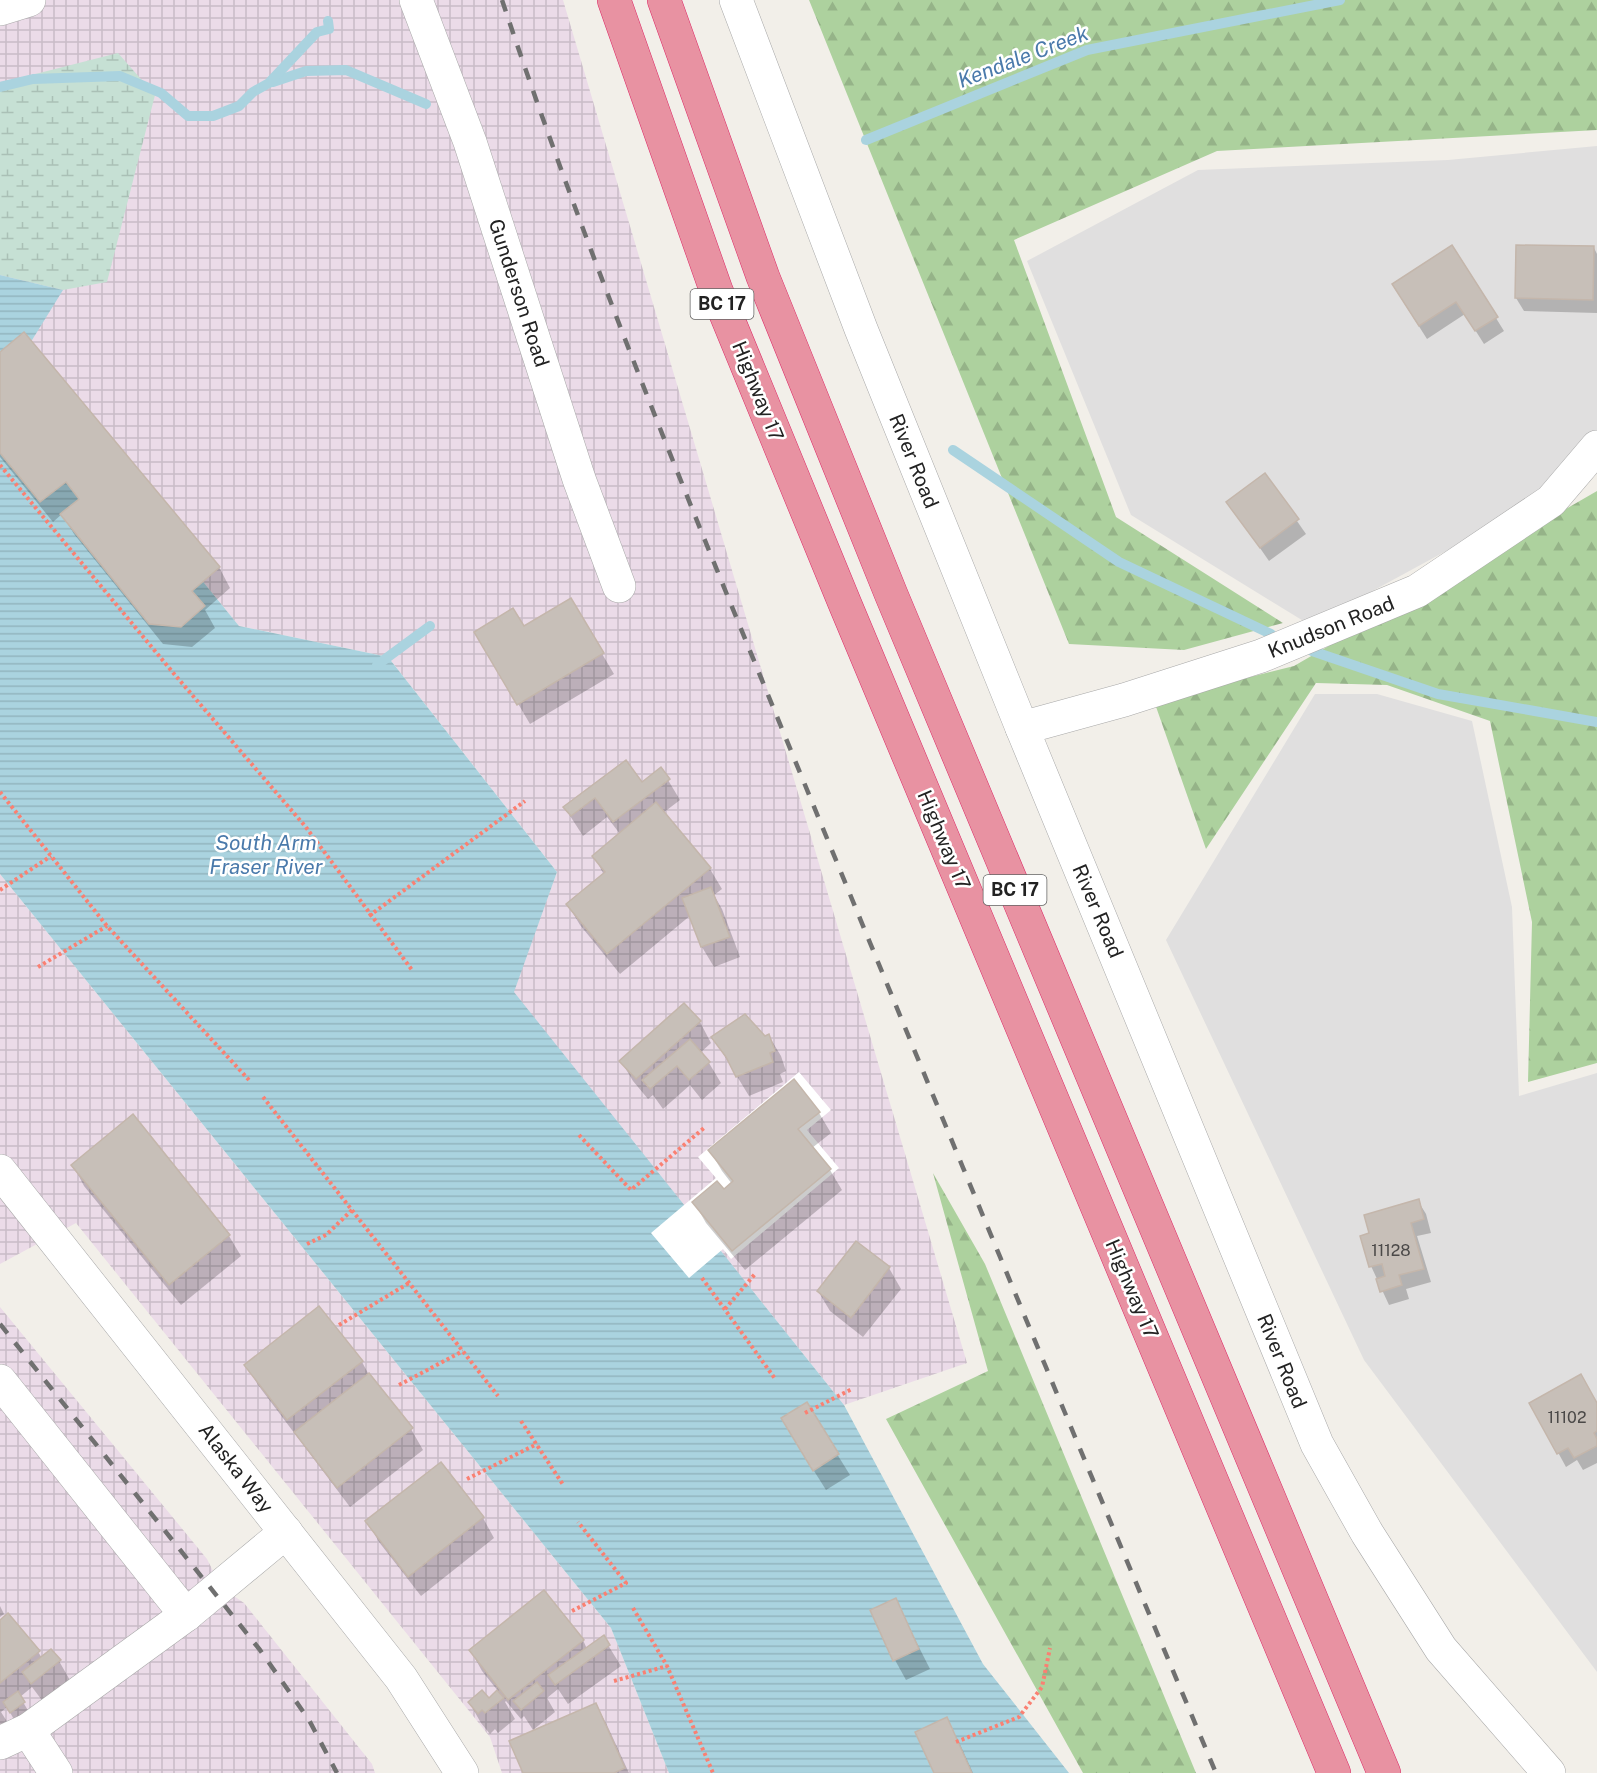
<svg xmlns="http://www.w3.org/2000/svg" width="1597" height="1773" font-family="'Public Sans',sans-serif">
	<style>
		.residential { fill: #e0dfdf }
		.industrial { fill: url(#industrial-grid) }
		.forest { fill: url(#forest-firs) }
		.wetland { fill: url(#wetland-marsh) }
		.water { fill: url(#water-rules) }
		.pier { fill: #fff }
		.shadow { fill: #0003 }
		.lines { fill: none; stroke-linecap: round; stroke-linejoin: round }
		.stream { stroke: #aad3df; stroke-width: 10 }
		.building { fill: #c7bfb8; stroke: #c4b6ab; stroke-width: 1.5 }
		.minor-casing { stroke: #a9a9a9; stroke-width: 34 }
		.highway-casing { stroke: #dc2a67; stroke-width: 34 }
		.path { stroke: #fa8072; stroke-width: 4; stroke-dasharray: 3 3; stroke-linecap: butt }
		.minor { stroke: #fff; stroke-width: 33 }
		.highway { stroke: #e892a2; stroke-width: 33 }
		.rail { stroke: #707070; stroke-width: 4.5; stroke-dasharray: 12 12; stroke-linecap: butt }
		.labels { text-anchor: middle; stroke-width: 5; stroke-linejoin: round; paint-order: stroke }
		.number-label { font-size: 16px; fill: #4b4948 }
		.shield { fill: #fff; stroke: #646464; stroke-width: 1.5 }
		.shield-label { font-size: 18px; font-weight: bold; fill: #222 }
		.street-label { font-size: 20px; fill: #222; stroke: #fff }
		.water-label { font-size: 21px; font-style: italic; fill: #4a7aab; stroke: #fff }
	</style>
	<defs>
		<pattern id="industrial-grid" width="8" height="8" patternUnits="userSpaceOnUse" patternTransform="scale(1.5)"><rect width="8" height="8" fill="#ebdbe8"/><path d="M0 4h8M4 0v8" fill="none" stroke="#c9bcc7"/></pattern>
		<pattern id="forest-firs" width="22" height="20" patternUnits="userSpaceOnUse" patternTransform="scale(1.5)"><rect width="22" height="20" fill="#add19e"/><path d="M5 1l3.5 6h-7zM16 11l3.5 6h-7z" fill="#95b388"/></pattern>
		<pattern id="wetland-marsh" width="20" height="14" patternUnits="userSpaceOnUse" patternTransform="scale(1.5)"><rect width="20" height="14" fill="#c6e0d4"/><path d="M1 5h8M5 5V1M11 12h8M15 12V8" fill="none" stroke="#aac0b6"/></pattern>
		<pattern id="water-rules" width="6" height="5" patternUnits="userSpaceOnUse" patternTransform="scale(1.5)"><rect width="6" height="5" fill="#aad3df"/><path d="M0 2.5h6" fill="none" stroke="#92b5bf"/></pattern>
	</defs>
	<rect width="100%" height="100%" fill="#f2efe9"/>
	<g class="residential">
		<path d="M1597,146V432L1527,507L1310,625L1131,515L1027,261L1198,170L1448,160Z"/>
		<path d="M1315,694H1377L1472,721L1512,907L1519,1096L1597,1073V1672L1364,1360L1166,940Z"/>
	</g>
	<g class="industrial">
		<path d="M0,0H563L967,1363L844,1405L513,992L557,872L388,657L239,626L21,358L62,290L0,275Z"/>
		<path d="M0,874L611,1628L669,1773H502L490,1737L76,1223L0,1264Z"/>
		<path d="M0,1307L207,1559L221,1587L244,1603L372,1764L375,1773H0Z"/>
	</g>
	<g class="forest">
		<path d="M809,0H1597V130L1217,151L1014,240L1116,517L1283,623L1184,650L1069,644Z"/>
		<path d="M1597,491V1063L1528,1082L1532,922L1490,721L1387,685L1316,683L1206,849L1154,701L1294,666Z"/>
		<path d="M933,1173L985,1264L1196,1773H1083L886,1419L988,1371Z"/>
	</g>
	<path class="wetland" d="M118,53L155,95L107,282L63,290L0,275V83Z"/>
	<path class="water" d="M0,275L63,290L21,358L239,626L388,657L557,872L514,992L844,1405L983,1664L1069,1773H669L611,1628L0,874Z"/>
	<path class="pier" d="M799,1072L831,1110L807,1130L839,1168L731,1259L723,1249L689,1278L651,1233L716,1178L698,1157Z"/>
	<g class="shadow">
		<path d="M1452,247L1504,331L1484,344L1465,314L1427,339L1401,298Z"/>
		<path d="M1594,248L1597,254V313L1524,311L1516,298Z"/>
		<path d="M0,354L219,567L230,588L205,610L215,628L192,647L163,644L74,534L62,514L53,522L0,457Z"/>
		<path d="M1265,475L1306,534L1269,561L1228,502Z"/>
		<path d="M570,600L614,674L530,724L476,632L523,628Z"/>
		<path d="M626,762L642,784L668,780L680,800L663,813L710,869L722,889L714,895L722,909L740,957L714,967L702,947L691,915L620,974L580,925L568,905L604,875L594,856L620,834L607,817L583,836L565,808Z"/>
		<path d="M684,1005L700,1022L711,1043L700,1053L709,1063L721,1083L702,1100L690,1085L663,1109L653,1095L648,1099L633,1081L621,1061Z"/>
		<path d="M769,1036L781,1056L786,1071L780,1074L783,1082L749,1096L713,1037L764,1038Z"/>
		<path d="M819,1113L831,1133L812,1148L830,1170L842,1190L745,1270L706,1223L694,1202L724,1191L732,1184L722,1171L710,1151Z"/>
		<path d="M132,1116L229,1236L241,1256L181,1305L84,1186L73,1165Z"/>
		<path d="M1418,1201L1426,1214L1431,1233L1417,1236L1431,1282L1406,1289L1409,1299L1389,1305L1371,1266V1234Z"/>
		<path d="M889,1268L901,1289L863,1337L830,1311L818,1291Z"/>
		<path d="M362,1362L369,1375L411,1429L423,1450L350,1507L258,1385L246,1365Z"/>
		<path d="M1531,1403L1597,1405V1463L1583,1470L1577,1460L1566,1467Z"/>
		<path d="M806,1404L850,1475L826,1490L794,1439Z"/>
		<path d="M483,1518L494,1538L421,1596L379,1542L367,1521Z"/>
		<path d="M895,1600L930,1669L906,1680L895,1660Z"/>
		<path d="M0,1606L4,1614L0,1617Z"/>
		<path d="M0,1622L38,1652L42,1658L59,1661L71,1682L44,1703L32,1687L20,1697L36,1724L16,1723L7,1707L1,1712L16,1736L0,1742Z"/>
		<path d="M603,1637L621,1666L568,1704L558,1689L547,1698L555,1712L533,1730L524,1716L521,1719L506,1701L505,1702L515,1719L498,1733L495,1729L490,1734L481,1723L469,1702L489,1700L498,1691L482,1671L471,1651L583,1640L587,1649Z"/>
		<path d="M596,1705L607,1725L629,1773H525Z"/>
		<path d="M946,1719L958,1740L973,1773H935Z"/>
	</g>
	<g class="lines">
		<g class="stream">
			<path d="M273,82L306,71L346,70L426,104"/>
			<path d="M0,87L33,79L120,76L161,93L188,116H213L239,106L253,92L269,83L317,32L329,29L328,21"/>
			<path d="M866,140L1087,50L1340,0"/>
			<path d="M953,450L1119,562L1271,634"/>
			<path d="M1312,651L1438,694L1597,722"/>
			<path d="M377,665L430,626"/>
		</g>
	</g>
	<g class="building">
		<path d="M1452,245L1498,317L1475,331L1456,302L1419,326L1392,284Z"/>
		<path d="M1516,245L1594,246L1593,300L1515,298Z"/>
		<path d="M24,332L220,567L192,591L205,606L181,627L149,624L60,514L79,499L66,482L40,502L0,453V352Z"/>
		<path d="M1265,473L1299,519L1260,548L1226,502Z"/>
		<path d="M571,598L604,653L517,705L474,632L513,608L524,626Z"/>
		<path d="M626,760L642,782L661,767L670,779L613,822L595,798L571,816L563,807Z"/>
		<path d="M656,802L711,868L607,954L566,904L605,872L592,856Z"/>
		<path d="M711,887L730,937L701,947L682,898Z"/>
		<path d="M684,1003L701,1021L636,1079L619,1061Z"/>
		<path d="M745,1014L765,1036L769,1034L775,1051L770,1053L773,1062L736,1077L726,1057L711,1037Z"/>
		<path d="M690,1039L710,1062L689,1080L677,1066L650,1089L642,1080Z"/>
		<path d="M794,1079L820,1112L798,1129L831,1169L732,1251L692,1202L717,1181L724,1189L733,1181L708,1150Z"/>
		<path d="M133,1114L230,1235L169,1285L71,1165Z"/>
		<path d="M1419,1199L1424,1219L1411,1223L1424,1269L1399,1275L1402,1285L1380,1292L1376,1279L1385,1276L1382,1264L1369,1267L1360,1236L1369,1233L1364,1215Z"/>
		<path d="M856,1241L890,1267L851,1318L817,1291Z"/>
		<path d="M319,1306L363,1361L287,1420L244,1365Z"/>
		<path d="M369,1373L413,1428L337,1488L294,1432Z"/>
		<path d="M1581,1374L1597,1403V1431L1594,1433L1597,1439V1446L1574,1458L1568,1448L1557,1454L1529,1403Z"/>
		<path d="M807,1402L839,1454L813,1471L781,1418Z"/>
		<path d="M441,1462L484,1517L408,1577L365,1521Z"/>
		<path d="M544,1590L584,1640L508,1700L469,1650Z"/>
		<path d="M896,1598L919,1649L893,1661L870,1610Z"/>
		<path d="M8,1613L40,1651L0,1683V1620Z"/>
		<path d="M604,1635L610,1645L555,1685L548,1675Z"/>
		<path d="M51,1649L61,1660L31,1684L22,1672Z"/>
		<path d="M537,1682L544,1691L521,1710L513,1701Z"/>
		<path d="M482,1690L489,1698L497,1690L504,1698L485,1713L482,1710L478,1714L468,1702Z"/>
		<path d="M18,1691L25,1702L10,1713L3,1702Z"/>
		<path d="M596,1703L625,1768L614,1773H523L509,1741Z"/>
		<path d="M947,1717L972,1773H934L915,1732Z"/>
	</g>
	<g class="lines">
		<defs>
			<g id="minor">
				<path d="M416,0L470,142L579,479L619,586"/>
				<path d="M736,0L861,329L1022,728L1317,1444L1367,1533L1441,1649L1549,1773"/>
				<path d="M0,9L29,0"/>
				<path d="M1022,728L1124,700L1261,656L1417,591L1551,501L1597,447"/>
				<path d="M0,1171L401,1678L462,1773"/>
				<path d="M0,1381L186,1615"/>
				<path d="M28,1730L56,1773"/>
				<path d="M0,1743L28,1730L186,1615L286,1532"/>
			</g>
			<g id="highway">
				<path d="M614,0L716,290L845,604L1334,1773"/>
				<path d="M664,0L763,277L891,594L1384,1773"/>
			</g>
		</defs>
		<use href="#minor" class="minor-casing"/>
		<use href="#highway" class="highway-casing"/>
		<g class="path">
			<path d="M0,465L175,675L305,826L412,970"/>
			<path d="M0,792L107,926L249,1080"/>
			<path d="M0,890L51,856"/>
			<path d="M369,916L525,801"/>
			<path d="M38,967L107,926"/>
			<path d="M263,1097L498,1396"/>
			<path d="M579,1135L631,1190L704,1128"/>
			<path d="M307,1244L326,1235L352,1210"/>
			<path d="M702,1278L776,1380"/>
			<path d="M725,1309L755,1274"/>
			<path d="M339,1325L409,1283"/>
			<path d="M399,1385L463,1351"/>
			<path d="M805,1413L852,1389"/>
			<path d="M521,1421L564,1486"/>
			<path d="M467,1479L537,1444"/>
			<path d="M633,1608L667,1666L713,1773"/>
			<path d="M572,1611L626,1583L578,1522"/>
			<path d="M614,1681L667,1666"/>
			<path d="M956,1742L1019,1717L1042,1687L1050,1648"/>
		</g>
		<use href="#minor" class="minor"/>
		<use href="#highway" class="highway"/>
		<g class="rail">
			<path d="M502,0C592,270 702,534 810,797C944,1123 1079,1448 1216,1773"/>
			<path d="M0,1324L260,1650L309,1720L337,1773"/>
		</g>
	</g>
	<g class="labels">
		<g class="number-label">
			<text x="1391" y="1256">11128</text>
			<text x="1567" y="1423">11102</text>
		</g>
		<g class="shield">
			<rect x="690.5" y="289" width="63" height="30" rx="4.5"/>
			<rect x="983.5" y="875" width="63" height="30" rx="4.5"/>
		</g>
		<g class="shield-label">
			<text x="722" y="310">BC 17</text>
			<text x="1015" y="896">BC 17</text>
		</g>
		<g class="street-label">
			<text transform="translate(519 293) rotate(72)" y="7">Gunderson Road</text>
			<text transform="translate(758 391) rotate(68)" y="7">Highway 17</text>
			<text transform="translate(914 461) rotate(68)" y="7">River Road</text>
			<text transform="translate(1331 627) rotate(-22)" y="7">Knudson Road</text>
			<text transform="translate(944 840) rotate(67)" y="7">Highway 17</text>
			<text transform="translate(1098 911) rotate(67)" y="7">River Road</text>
			<text transform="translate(1132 1289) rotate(67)" y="7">Highway 17</text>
			<text transform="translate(1282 1361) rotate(68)" y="7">River Road</text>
			<text transform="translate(236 1468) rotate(52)" y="7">Alaska Way</text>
		</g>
		<g class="water-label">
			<text transform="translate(1023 57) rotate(-21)" y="7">Kendale Creek</text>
			<text x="266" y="850">South Arm<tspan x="266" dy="24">Fraser River</tspan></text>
		</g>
	</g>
</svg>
